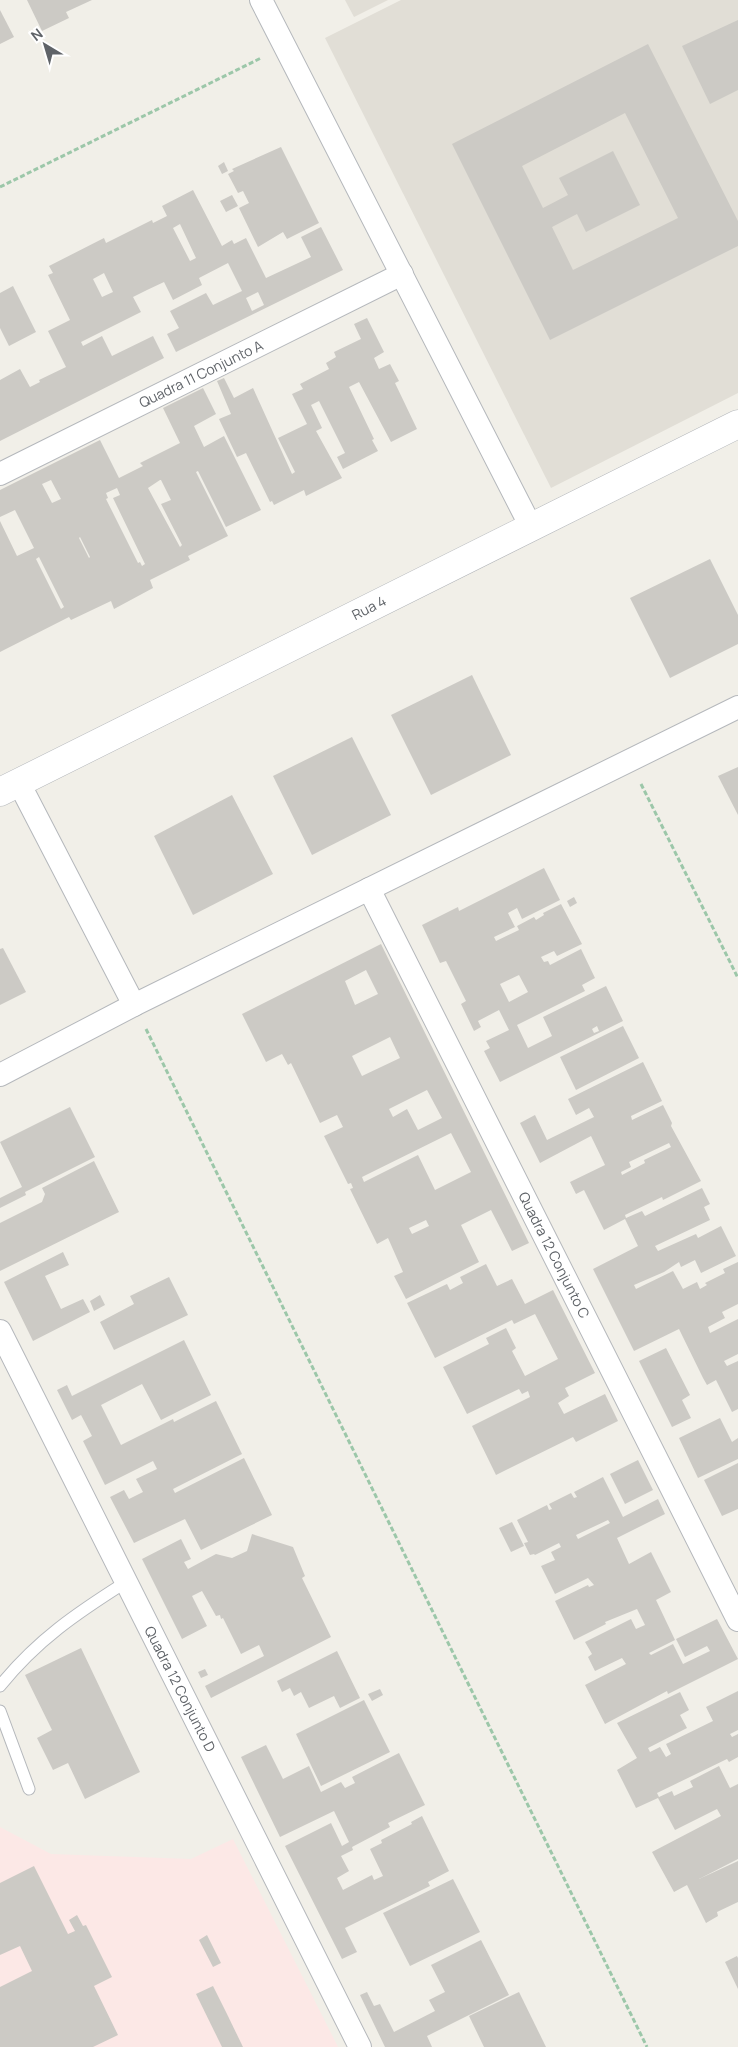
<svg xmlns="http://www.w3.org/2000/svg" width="738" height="2047" font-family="Manrope,sans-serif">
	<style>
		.education { fill: #e1ded6 }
		.medical { fill: #fce8e6 }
		.building { fill: #cccac5; fill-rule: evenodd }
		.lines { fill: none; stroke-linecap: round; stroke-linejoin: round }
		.service-casing { stroke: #b5b8bc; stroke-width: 13 }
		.minor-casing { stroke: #b5b8bc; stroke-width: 24 }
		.tertiary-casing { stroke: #b5b8bc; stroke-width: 29 }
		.path { stroke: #9cc7a9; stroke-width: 3; stroke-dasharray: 5 2.5; stroke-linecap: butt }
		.service { stroke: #fff; stroke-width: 11 }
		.minor { stroke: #fff; stroke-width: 22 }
		.tertiary { stroke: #fff; stroke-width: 28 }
		.labels { text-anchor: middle; stroke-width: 4.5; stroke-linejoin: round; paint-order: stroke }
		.street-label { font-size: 14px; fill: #5f6368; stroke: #fff }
	</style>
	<rect width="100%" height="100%" fill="#f1efe8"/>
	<g class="education">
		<path d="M345,0H388L354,17Z"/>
		<path d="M401,0H738V393L551,488L325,38Z"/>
	</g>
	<path class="medical" d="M0,1827L51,1854L191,1859L233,1839L338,2047H0Z"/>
	<g class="building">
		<path d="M27,0H92L66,12L69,18L42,31Z"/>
		<path d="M0,10L14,37L0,44Z"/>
		<path d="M738,20V90L710,104L682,46Z"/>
		<path d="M648,44L738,221V246L550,340L452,144ZM625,113L678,218L573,270L552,227L577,214L586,232L640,205L613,151L559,178L568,195L543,208L522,166Z"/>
		<path d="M281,147L319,223L287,239L283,232L258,247L239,208L249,203L243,191L238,193L228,174L234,171L232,169Z"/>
		<path d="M224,162L228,171L222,174L218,166Z"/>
		<path d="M193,190L222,246L232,240L234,244L246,238L266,278L311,257L301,237L321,227L343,270L176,352L167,334L179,328L170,311L206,293L213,305L242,291L228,263L199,278L202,285L173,300L164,282L147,290L133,297L141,312L81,342L83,346L102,336L112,356L153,336L164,358L0,441V380L20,369L30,387L40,382L39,380L66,367L48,331L70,320L48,275L53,273L49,266L104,238L106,243L152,220L153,223L167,216L162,206ZM180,224L196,258L190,261L173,228ZM104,273L113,292L102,297L93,279ZM258,292L264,305L252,311L246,298Z"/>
		<path d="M232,195L238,206L226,212L220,201Z"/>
		<path d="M13,286L36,332L9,346L0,328V293Z"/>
		<path d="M367,318L384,352L374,358L379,369L390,364L399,381L395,383L417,429L391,442L359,382L349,387L374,439L372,440L378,451L343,469L337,457L345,453L319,401L311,405L322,428L316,431L342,478L306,496L304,490L274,505L272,501L270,502L246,453L237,457L219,419L231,414L217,381L224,378L234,398L253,388L292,474L295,472L278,438L307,424L292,394L303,389L300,384L329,369L326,363L336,357L334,352L361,339L354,324Z"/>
		<path d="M203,388L216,414L194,426L204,447L224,436L261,510L226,527L198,471L196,472L228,536L188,556L190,560L150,580L153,588L114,609L111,601L71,620L69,617L0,652V521L17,556L34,548L15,510L0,517V490L100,440L119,478L143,466L140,463L180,443L163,408ZM51,480L61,499L52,503L42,484ZM160,480H161L171,500L161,504L182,545L180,547L148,488ZM117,488L120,495L113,498L145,564L142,566L140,562L138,563L106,499L108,498L106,493ZM80,537L90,557L89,558L79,538ZM39,557L64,607L61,609L36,559Z"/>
		<path d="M710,559L738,615V644L670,678L630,598Z"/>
		<path d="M472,675L511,755L431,795L391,715Z"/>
		<path d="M352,737L391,815L312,855L273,776Z"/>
		<path d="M738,767V815L718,776Z"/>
		<path d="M232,795L273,874L193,915L154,836Z"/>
		<path d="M544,868L560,900L522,919L517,908L508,913L515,927L494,937L496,941L519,930L517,926L534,917L536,920L544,915L543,913L561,904L582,944L557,956L554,951L541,957L544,962L548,961L550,965L581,949L595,978L582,985L585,991L517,1025L528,1048L552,1036L543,1017L606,986L623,1021L500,1082L484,1051L490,1048L486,1041L509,1030L499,1010L478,1021L481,1027L474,1031L461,1004L466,1001L446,961L440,963L422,925L458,907L459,911ZM519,975L528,992L509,1002L500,984ZM597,1026L599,1031L594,1033L592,1029Z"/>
		<path d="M574,897L577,903L570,907L567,901Z"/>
		<path d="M381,944L529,1243L512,1251L491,1210L461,1225L479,1262L406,1299L394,1276L403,1272L388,1238L377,1244L350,1189L353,1188L351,1183L348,1184L324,1136L343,1127L337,1115L320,1123L291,1063L288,1065L282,1054L266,1062L242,1014ZM366,970L378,994L355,1005L345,981ZM390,1037L400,1058L362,1076L352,1056ZM427,1090L442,1118L418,1130L407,1109L393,1117L389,1109ZM451,1133L471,1172L435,1190L418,1155L364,1182L362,1177ZM426,1220L429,1226L412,1234L409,1228Z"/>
		<path d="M3,948L26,992L0,1005V949Z"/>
		<path d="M623,1026L639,1058L576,1090L560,1057Z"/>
		<path d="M643,1062L662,1101L631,1116L632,1120L663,1105L672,1123L671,1126L701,1181L663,1200L662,1197L625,1215L626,1218L642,1211L645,1216L702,1188L710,1204L704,1207L710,1220L655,1246L658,1251L696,1234L698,1238L721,1226L736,1256L701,1273L695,1260L681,1267L679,1262L664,1272L634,1285L636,1289L673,1271L683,1289L697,1282L700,1289L707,1285L705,1283L725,1273L723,1269L738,1262V1304L722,1312L725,1318L708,1327L710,1333L738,1319V1354L724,1361L727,1366L738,1361V1409L732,1412L716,1380L707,1385L703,1378L679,1329L634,1351L593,1269L638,1246L625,1219L604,1230L584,1190L576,1194L570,1182L605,1165L591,1136L540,1163L520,1123L535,1115L547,1140L594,1117L589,1108L576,1115L568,1099ZM669,1143L671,1147L644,1160L645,1163L622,1175L621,1172L631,1167L629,1162Z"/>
		<path d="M70,1107L95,1157L25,1192L26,1195L0,1208V1198L22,1187L0,1142Z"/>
		<path d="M94,1161L119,1212L0,1271V1223L42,1202L45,1194L42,1188Z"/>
		<path d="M63,1252L69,1265L45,1276L61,1309L83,1299L90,1312L33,1341L4,1282Z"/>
		<path d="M486,1264L497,1286L512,1279L525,1304L553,1290L595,1373L565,1388L569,1396L558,1403L564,1414L605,1394L618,1421L576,1442L573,1437L496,1475L472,1426L530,1397L528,1391L522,1394L519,1389L467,1414L443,1367L489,1344L486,1338L506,1328L516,1348L512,1351L525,1376L558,1359L535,1314L514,1324L512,1320L435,1358L407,1303L447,1284L450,1290L463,1283L460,1277Z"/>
		<path d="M169,1277L188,1315L114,1350L100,1322L134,1304L130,1296Z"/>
		<path d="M100,1295L105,1305L94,1311L90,1301Z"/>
		<path d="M184,1340L211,1395L161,1420L142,1384L101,1405L121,1445L173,1419L174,1422L216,1401L242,1454L173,1489L175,1493L244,1458L272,1515L201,1550L185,1519L134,1543L110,1497L124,1490L129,1499L143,1492L136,1479L157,1469L153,1461L105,1485L83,1441L92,1436L81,1415L72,1420L57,1390L67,1385L72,1396Z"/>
		<path d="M666,1348L690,1395L682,1400L691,1418L672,1427L639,1361Z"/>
		<path d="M720,1418L732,1442L738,1438V1459L698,1478L679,1438Z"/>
		<path d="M638,1460L653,1490L625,1504L610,1474Z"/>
		<path d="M738,1463V1509L722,1516L704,1480Z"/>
		<path d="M603,1477L623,1517L658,1499L665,1514L617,1538L629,1564L651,1552L671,1592L656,1600L675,1640L649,1653L651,1655L673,1644L683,1664L710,1651L707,1646L685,1657L676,1639L717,1619L738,1659L668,1694L667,1691L605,1724L585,1685L626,1664L622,1658L595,1671L588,1657L592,1654L585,1642L631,1619L636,1629L645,1625L637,1609L605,1622L606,1624L574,1640L555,1601L588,1585L589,1587L594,1585L588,1578L555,1594L541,1566L555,1560L551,1552L561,1547L559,1543L535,1555L534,1554L530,1555L524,1543L528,1542L517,1520L547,1505L549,1510L552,1509L549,1504L571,1493L574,1498L577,1497L574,1492ZM608,1520L610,1523L578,1539L576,1535Z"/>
		<path d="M512,1522L524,1546L511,1552L499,1528Z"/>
		<path d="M252,1534L293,1547L305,1576L302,1578L331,1637L211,1698L205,1686L264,1656L259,1645L241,1654L223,1618L221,1619L220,1615L216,1616L202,1591L192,1596L207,1626L182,1639L142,1559L181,1539L191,1559L184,1562L188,1569L216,1554L232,1558L247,1551Z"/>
		<path d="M81,1648L140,1772L85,1799L68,1763L53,1770L37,1738L52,1730L25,1675Z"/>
		<path d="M337,1651L360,1698L340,1708L334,1696L309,1708L301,1692L294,1696L290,1688L282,1692L277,1681Z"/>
		<path d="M205,1669L208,1675L201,1678L198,1672Z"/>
		<path d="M380,1689L383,1695L372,1701L368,1694Z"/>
		<path d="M738,1691V1730L730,1734L732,1737L738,1734V1757L729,1762L727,1759L657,1793L659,1797L672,1791L674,1796L693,1787L690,1781L719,1766L730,1788L738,1784V1859L699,1879L738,1861V1902L717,1912L718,1916L706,1923L687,1885L674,1892L652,1852L721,1816L717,1809L675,1830L658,1798L636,1808L617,1770L637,1758L617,1723L680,1692L689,1710L680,1715L687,1728L648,1748L650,1752L660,1747L666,1757L671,1754L666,1744L713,1721L706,1707Z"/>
		<path d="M364,1700L390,1752L321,1786L296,1734Z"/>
		<path d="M266,1745L283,1779L309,1766L321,1792L341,1782L345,1788L355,1783L352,1777L399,1753L425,1805L388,1823L390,1827L352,1847L353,1850L341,1856L349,1871L337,1878L343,1890L372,1875L374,1880L383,1876L370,1849L382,1843L381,1840L412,1824L411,1822L422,1816L449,1871L428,1882L430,1886L345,1928L357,1952L342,1959L285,1846L331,1823L342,1846L349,1842L334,1811L280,1837L241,1757Z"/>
		<path d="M34,1866L68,1934L75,1931L69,1920L77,1915L83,1926L86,1925L112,1977L94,1986L118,2035L93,2047H0V1987L32,1971L20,1946L0,1955V1883Z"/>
		<path d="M453,1879L480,1932L410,1966L383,1913Z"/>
		<path d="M207,1935L221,1963L213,1967L199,1940Z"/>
		<path d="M481,1940L509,1995L427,2036L432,2047H385L360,1995L367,1992L374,2006L380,2004L394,2032L435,2011L429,2000L445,1992L431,1965Z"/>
		<path d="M737,1956L738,1958V1989L725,1962Z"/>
		<path d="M213,1986L226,2012L243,2047H222L196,1994Z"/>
		<path d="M519,1992L546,2047H484L469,2016Z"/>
	</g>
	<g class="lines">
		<defs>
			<g id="service">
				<path d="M0,1686C37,1640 77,1613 126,1582"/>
				<path d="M0,1711L29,1789"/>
			</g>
			<g id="minor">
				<path d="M261,0L531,527"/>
				<path d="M0,474L402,274"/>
				<path d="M19,783L134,1005"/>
				<path d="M369,889L738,1620"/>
				<path d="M0,1075L134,1005L738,707"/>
				<path d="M0,1331L360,2047"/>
			</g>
			<path id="tertiary" d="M0,792L738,424"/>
		</defs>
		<use href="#service" class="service-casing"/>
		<use href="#minor" class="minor-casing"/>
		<use href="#tertiary" class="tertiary-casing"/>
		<g class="path">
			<path d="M0,187L261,58"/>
			<path d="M641,784L738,978"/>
			<path d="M146,1029L647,2047"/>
		</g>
		<use href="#service" class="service"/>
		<use href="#minor" class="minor"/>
		<use href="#tertiary" class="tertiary"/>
	</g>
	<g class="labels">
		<g class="street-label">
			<text transform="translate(201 374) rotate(-26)" y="5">Quadra 11 Conjunto A</text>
			<text transform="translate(369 608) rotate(-27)" y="5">Rua 4</text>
			<text transform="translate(554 1255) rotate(63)" y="5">Quadra 12 Conjunto C</text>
			<text transform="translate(180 1689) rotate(63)" y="5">Quadra 12 Conjunto D</text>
		</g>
	</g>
	<g transform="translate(45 45) rotate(322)" stroke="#ffffff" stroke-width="4" paint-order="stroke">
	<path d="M0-4L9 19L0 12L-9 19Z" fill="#5f6368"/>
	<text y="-8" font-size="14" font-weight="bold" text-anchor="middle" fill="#5f6368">N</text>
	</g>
</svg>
